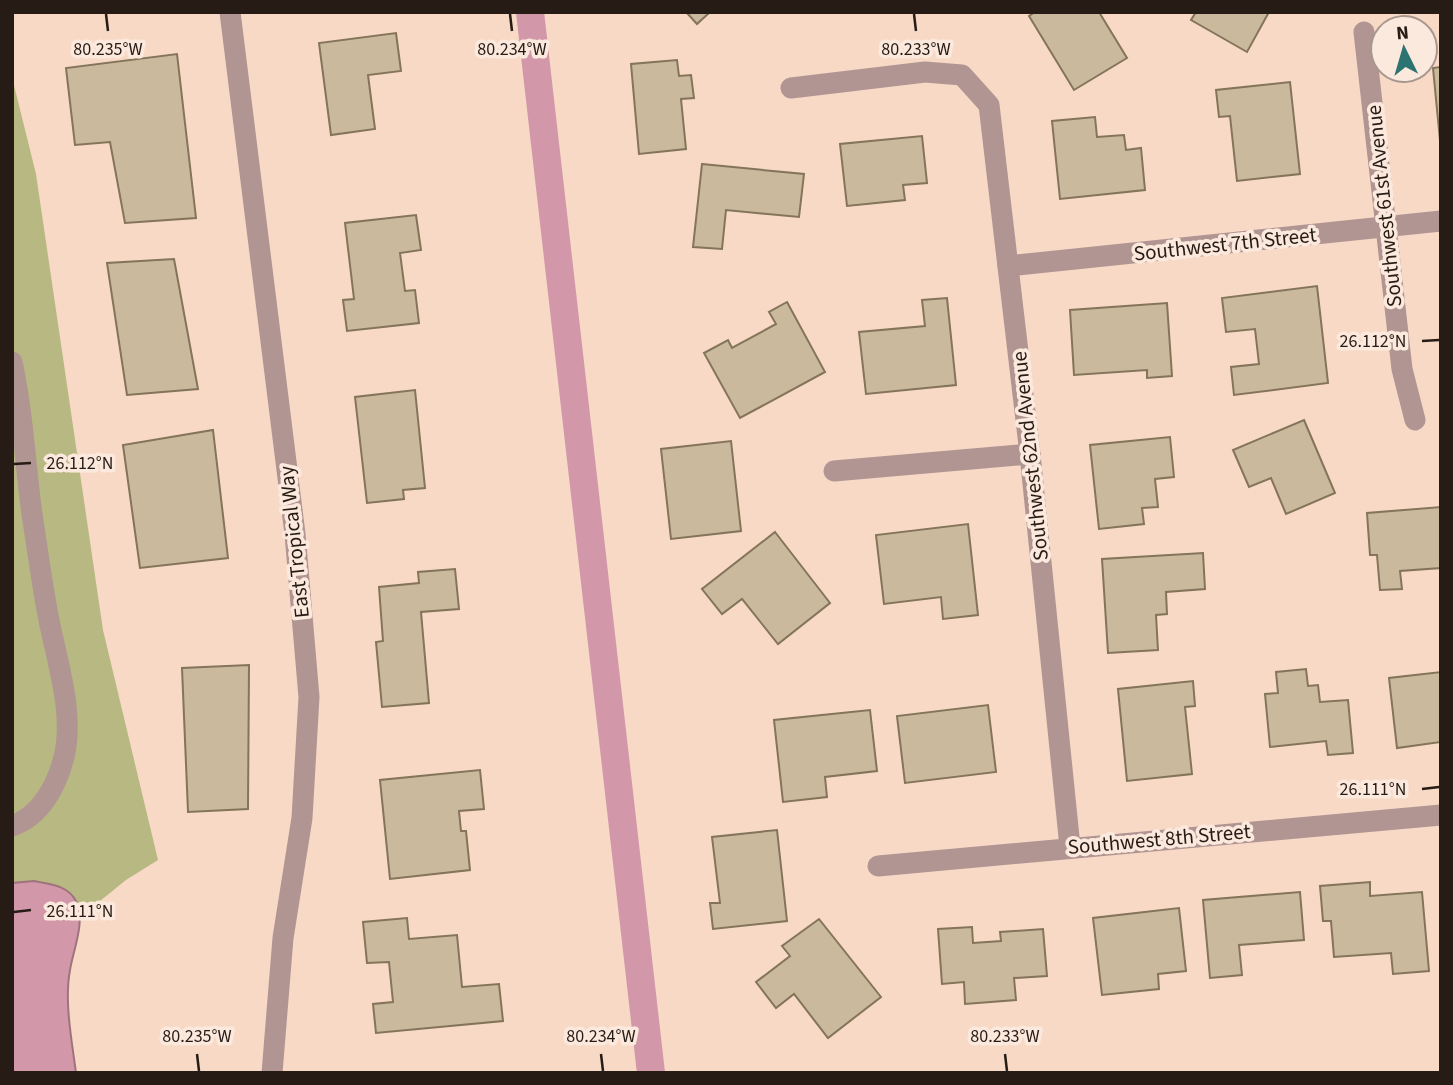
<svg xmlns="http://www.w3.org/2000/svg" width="1453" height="1085" font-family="'Source Sans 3',sans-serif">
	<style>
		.green { fill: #b8b982 }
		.water { fill: #d298aa; stroke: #9f737d; stroke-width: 2 }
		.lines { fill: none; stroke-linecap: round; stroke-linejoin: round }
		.canal { stroke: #d298aa; stroke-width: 28 }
		.building { fill: #cab99d; stroke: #83745a; stroke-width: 2 }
		.minor { stroke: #b19592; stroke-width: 21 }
		.ticks { fill: none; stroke: #271c15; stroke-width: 2.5 }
		.labels { text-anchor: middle; stroke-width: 7; stroke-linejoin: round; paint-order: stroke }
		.street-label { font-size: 21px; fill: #271c15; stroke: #fce9de }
		.ticks-label { font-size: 18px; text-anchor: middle; fill: #271c15; stroke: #fce9de; stroke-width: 7; stroke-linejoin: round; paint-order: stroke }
	</style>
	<rect width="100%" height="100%" fill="#f8d9c6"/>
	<path class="green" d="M12,77L36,174L103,630L158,860L126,880L79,918L75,900L34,881L12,883Z"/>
	<path class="water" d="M34,881C49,884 68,885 76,901C86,922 73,950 70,970C64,1001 72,1042 76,1073H12V883Z"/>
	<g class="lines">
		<path class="canal" d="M530,12L651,1073"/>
	</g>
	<g class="building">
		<path d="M686,12H710L697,24Z"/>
		<path d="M1035,12H1099L1127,58L1074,90L1029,16Z"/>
		<path d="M1196,12H1269L1247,52L1191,20Z"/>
		<path d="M396,33L401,71L368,75L375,129L331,135L319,43Z"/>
		<path d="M177,54L196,218L125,223L110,142L75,145L66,68Z"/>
		<path d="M677,60L679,76L691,75L694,98L681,99L686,149L639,154L631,64Z"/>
		<path d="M1441,67V151L1433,68Z"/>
		<path d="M1290,82L1300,174L1237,181L1230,116L1219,117L1216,90Z"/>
		<path d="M1095,117L1097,137L1124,135L1126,150L1141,148L1145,190L1060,199L1052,121Z"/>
		<path d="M922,136L927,183L903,185L905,200L847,206L840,144Z"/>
		<path d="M702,164L804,174L799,217L726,210L722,249L693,247Z"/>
		<path d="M416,215L421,250L400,253L405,291L415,290L419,323L347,331L343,300L354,299L345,223Z"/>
		<path d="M174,259L198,389L127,395L107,263Z"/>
		<path d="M1317,286L1328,383L1234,395L1231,367L1259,364L1255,329L1226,332L1222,298Z"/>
		<path d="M947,298L956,385L866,394L859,332L925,326L922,300Z"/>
		<path d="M787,302L825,372L740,418L704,353L728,340L732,348L776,324L769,312Z"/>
		<path d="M1167,303L1172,376L1147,378V370L1074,375L1070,310Z"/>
		<path d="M415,390L425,488L403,490L404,499L367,503L355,397Z"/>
		<path d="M1304,420L1335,493L1286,514L1271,478L1249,487L1233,450Z"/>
		<path d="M213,430L228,558L140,568L123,445Z"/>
		<path d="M1170,437L1174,477L1155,479L1158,507L1142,508L1144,524L1099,529L1090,445Z"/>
		<path d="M731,441L741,531L671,539L661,449Z"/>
		<path d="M1441,507V568L1400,571L1402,589L1380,590L1377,555H1370L1367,513Z"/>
		<path d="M968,524L978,615L943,619L941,597L884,604L876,535Z"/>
		<path d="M775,532L830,603L778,644L742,599L722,614L702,589Z"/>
		<path d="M1203,553L1205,589L1166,592L1167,614L1156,615L1158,650L1108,653L1102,559Z"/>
		<path d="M455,569L459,609L421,612L429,703L382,707L376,642L383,641L379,587L419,583L418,572Z"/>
		<path d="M249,665L248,809L188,812L182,668Z"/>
		<path d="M1306,669L1308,686L1318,685L1320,702L1348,700L1353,753L1328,755L1326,741L1270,747L1265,694L1278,693L1276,672Z"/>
		<path d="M1441,672V742L1397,748L1389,678Z"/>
		<path d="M1193,681L1195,706L1185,707L1192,774L1127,781L1118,689Z"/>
		<path d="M988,705L996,772L905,783L897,716Z"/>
		<path d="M870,710L877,771L825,777L827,797L783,802L774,720Z"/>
		<path d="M480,770L484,809L459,811L461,831H466L470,870L390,879L380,780Z"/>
		<path d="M777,830L787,921L713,929L710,903H720L712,837Z"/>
		<path d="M1370,882V896L1422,892L1429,971L1393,974L1391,953L1334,957L1331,921H1323L1320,886Z"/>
		<path d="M1300,892L1304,940L1239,945L1242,975L1210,978L1203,900Z"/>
		<path d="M1179,908L1186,971L1158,974L1159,989L1102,995L1093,918Z"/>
		<path d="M407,918L409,939L457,935L462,987L499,984L503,1021L376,1033L373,1004L393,1002L389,962L367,963L363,922Z"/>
		<path d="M819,919L881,997L828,1038L794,994L776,1008L756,982L790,956L782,946Z"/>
		<path d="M972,927L973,943L1001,941L1000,932L1043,929L1047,976L1014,978L1016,1000L965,1004L964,982L942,984L938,929Z"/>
	</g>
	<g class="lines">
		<g class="minor">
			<path d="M230,12L295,534L309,697L302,818L283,938L272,1073"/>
			<path d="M1364,32L1402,369L1415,420"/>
			<path d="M791,88L925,72L962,75L989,105L1030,454L1070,847"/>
			<path d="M1008,266L1441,221"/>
			<path d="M12,362C24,415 25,468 33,521C38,552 42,584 48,615C56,659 75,712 64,757C57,785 41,816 12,826"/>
			<path d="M834,471L1030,454"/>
			<path d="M878,866L1441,815"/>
		</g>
	</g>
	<path class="ticks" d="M106,14L108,31M510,14L512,31M914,14L916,31M1422,341L1439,340M14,464L31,463M1422,789L1439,787M14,912L31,910M197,1054L199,1071M601,1054L603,1071M1005,1054L1007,1071"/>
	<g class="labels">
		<g class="street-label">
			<text transform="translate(1384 206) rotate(-96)" y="7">Southwest 61st Avenue</text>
			<text transform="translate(1225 244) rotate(-6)" y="7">Southwest 7th Street</text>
			<text transform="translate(1030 456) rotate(-96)" y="7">Southwest 62nd Avenue</text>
			<text transform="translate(294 542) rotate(-96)" y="7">East Tropical Way</text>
			<text transform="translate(1159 839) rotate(-5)" y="7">Southwest 8th Street</text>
		</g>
	</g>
	<g class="ticks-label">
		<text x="108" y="55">80.235°W</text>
		<text x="512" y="55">80.234°W</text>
		<text x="916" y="55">80.233°W</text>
		<text x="1373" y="347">26.112°N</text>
		<text x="80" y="469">26.112°N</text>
		<text x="1373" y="795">26.111°N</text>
		<text x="80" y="917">26.111°N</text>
		<text x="197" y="1042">80.235°W</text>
		<text x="601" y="1042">80.234°W</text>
		<text x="1005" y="1042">80.233°W</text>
	</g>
	<rect width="1453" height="1085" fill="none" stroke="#271c15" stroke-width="28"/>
	<g transform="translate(1404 49) rotate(355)"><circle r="33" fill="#fce9de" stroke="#a7978e" stroke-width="2"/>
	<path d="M0-5L12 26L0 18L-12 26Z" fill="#2b7471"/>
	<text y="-10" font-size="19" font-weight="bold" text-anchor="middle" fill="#271c15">N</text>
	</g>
</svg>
